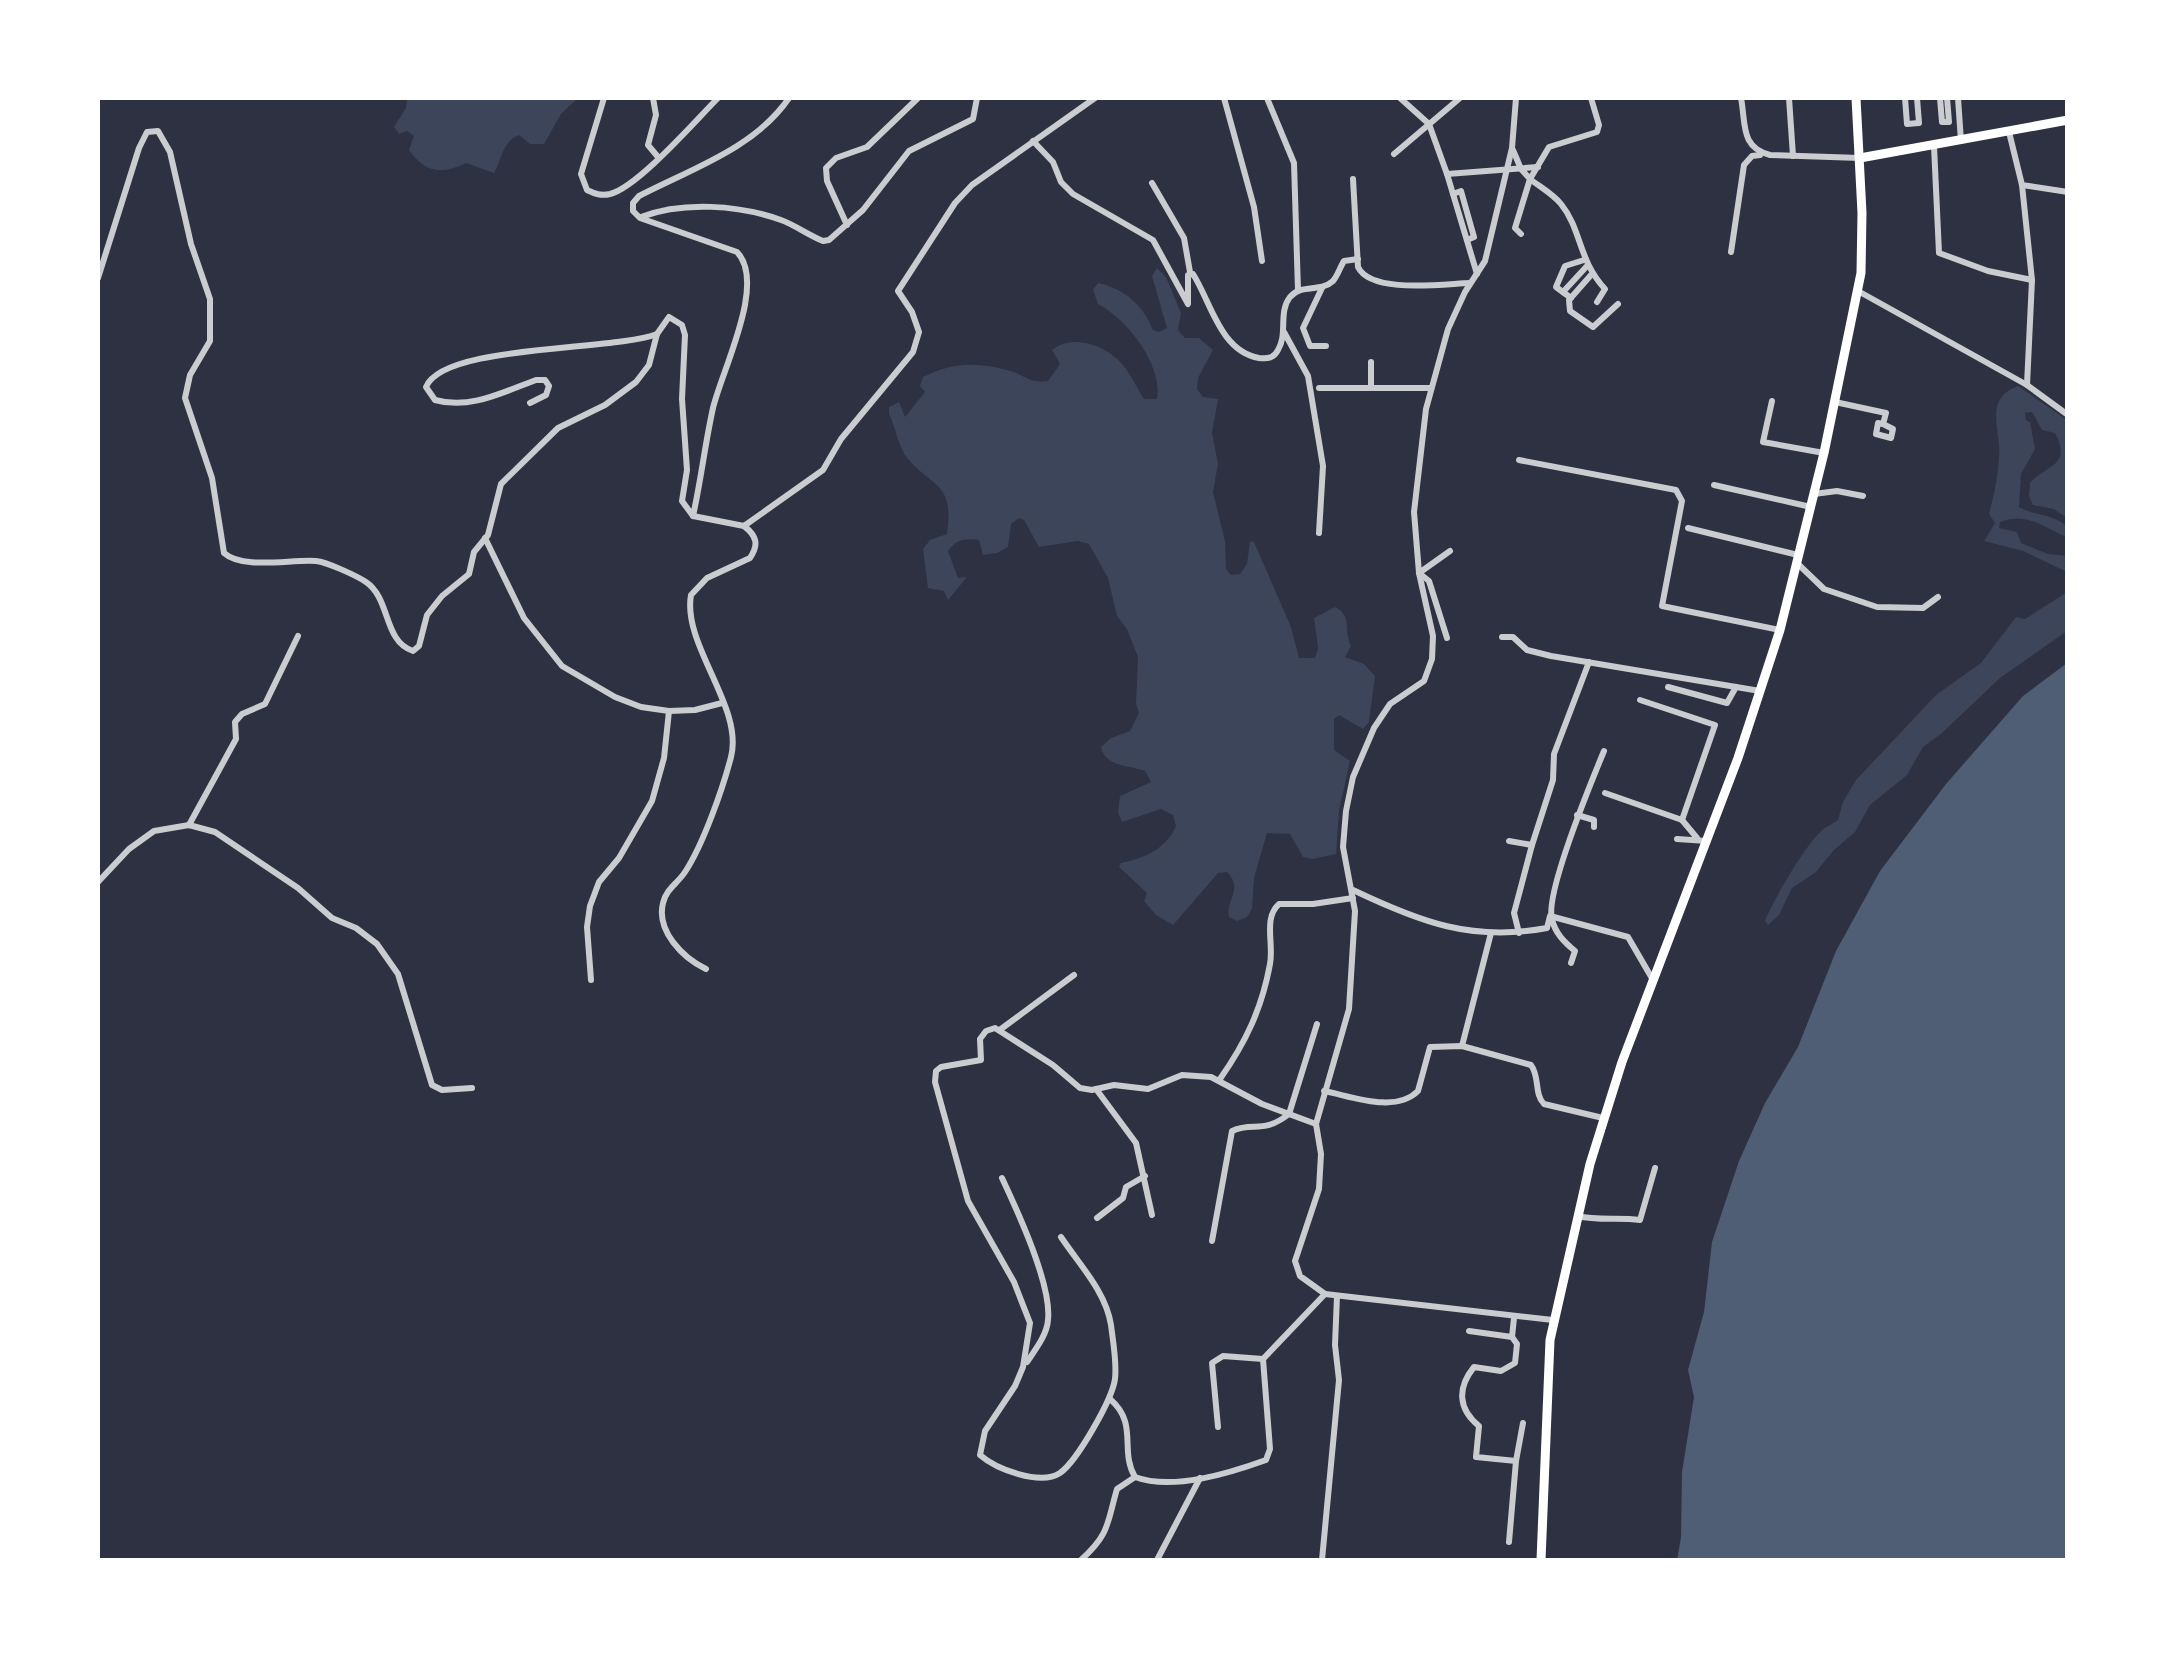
<svg xmlns="http://www.w3.org/2000/svg" width="2165" height="1658" font-family="Ubuntu,sans-serif">
	<style>
		.green { fill: #3c4559 }
		.water { fill: #4f5d75 }
		.lines { fill: none; stroke-linecap: round; stroke-linejoin: round }
		.minor { stroke: #caccd0; stroke-width: 6 }
		.primary { stroke: #fff; stroke-width: 9 }
	</style>
	<rect width="100%" height="100%" fill="#2d3142"/>
	<g class="green">
		<path d="M407,98H578L561,114L544,144H530L519,135C502,142 502,159 494,173L466,163C442,175 425,173 409,150L414,136L407,131L399,134L394,127L406,108Z"/>
		<path d="M1157,268L1166,277L1181,313L1178,330L1185,338H1199L1213,350L1198,378L1197,389L1203,397L1218,399L1212,433L1218,464L1213,492L1225,541L1226,569L1231,575L1240,574L1247,564L1250,541L1254,542L1291,627L1299,658H1315L1318,648L1314,618L1335,607C1353,616 1343,630 1351,646L1345,657L1364,664L1375,676L1369,722L1363,729L1339,715L1334,719V750L1350,761L1339,811L1336,854L1313,859L1303,857L1290,834L1267,833L1254,878L1252,909L1247,917L1237,921L1229,917C1225,901 1244,889 1227,872L1218,873L1173,925L1156,915L1144,901L1147,893L1119,867L1121,863C1145,858 1166,849 1176,826L1173,815L1161,809L1122,822L1118,813L1120,796L1151,782L1145,771C1128,765 1105,767 1101,747L1111,738L1130,731L1139,713L1136,704L1138,657L1127,629L1117,616L1108,578L1089,544L1078,541L1039,547L1024,520L1019,518L1011,524L1008,547L997,553L983,555L979,540C966,538 956,539 948,551L958,578L967,577L948,600L944,591L928,588L923,549L930,540L947,534C954,482 934,489 908,459C898,448 896,427 889,414V407L899,402L905,417L925,392L920,386L923,377C953,362 978,362 1010,371C1025,375 1030,384 1048,381L1060,364L1052,350C1072,333 1107,345 1123,365C1131,375 1137,388 1144,399H1157C1163,365 1127,319 1098,304L1093,290L1098,283C1125,289 1143,305 1153,330L1159,332L1167,328L1152,276Z"/>
		<path d="M2018,386L2067,420V518L2054,509L2033,505L2029,496L2030,483C2048,463 2072,466 2055,433L2042,430L2032,412L2025,413L2026,420L2030,422L2035,449L2021,474L2019,507C2035,516 2055,514 2067,527V537C2044,528 2027,511 2000,522L1999,528L2017,532L2021,543L2048,554L2067,556V572L2023,551L1984,541L1995,523L1989,514C1994,496 1998,476 1999,457C2002,432 1982,399 2018,386Z"/>
		<path d="M2067,592V631L2000,678L1942,733L1923,747L1907,775L1870,805L1855,832L1834,850L1816,872L1792,888L1779,915L1768,925L1765,921C1772,902 1809,838 1825,828C1829,825 1834,823 1838,820L1843,802L1856,780L1936,695L1981,663L2016,617L2025,619Z"/>
	</g>
	<path class="water" d="M2067,663V1560H1677L1681,1537L1682,1472L1694,1397L1688,1370L1704,1312L1712,1242L1739,1161L1765,1103L1798,1047L1836,951L1880,871L1946,784L2023,696Z"/>
	<g class="lines">
		<g class="minor">
			<path d="M604,98L581,174L587,190C595,194 601,196 610,194C638,187 696,120 718,98"/>
			<path d="M653,98L656,115L648,145L658,157"/>
			<path d="M1224,98L1254,207L1262,261"/>
			<path d="M1267,98L1294,163L1298,290"/>
			<path d="M1400,98L1429,124L1447,174L1538,167"/>
			<path d="M1516,98L1512,148L1485,261L1465,292L1448,329L1426,409L1414,512L1419,573L1433,636L1432,659L1424,681L1390,704L1374,728L1353,777L1346,811L1343,847L1355,911L1349,1009L1316,1124L1321,1154L1319,1189L1295,1261L1300,1276L1325,1294L1553,1320"/>
			<path d="M1591,98L1599,125L1597,132L1549,147L1530,179C1540,187 1553,194 1561,204C1582,230 1578,260 1605,289L1597,302"/>
			<path d="M1741,98C1746,124 1740,147 1770,155L1860,158"/>
			<path d="M1789,98L1793,156"/>
			<path d="M1905,98L1907,124L1919,123L1917,98"/>
			<path d="M1940,98L1942,122H1949L1947,98"/>
			<path d="M1958,98L1961,141"/>
			<path d="M2009,132L2022,185L2068,192"/>
			<path d="M1033,141L1053,162L1061,182L1073,194L1153,240L1188,304V275L1193,274C1211,302 1220,351 1259,358C1268,359 1274,358 1278,350C1288,334 1278,312 1290,297C1302,283 1320,293 1333,281C1338,275 1340,267 1344,261L1358,259"/>
			<path d="M1934,146L1939,253L1988,271L2032,280"/>
			<path d="M1513,150L1521,169L1530,179L1515,228L1521,234"/>
			<path d="M1394,154L1460,98"/>
			<path d="M1447,174L1477,274"/>
			<path d="M1353,179L1358,267C1371,294 1442,284 1470,283"/>
			<path d="M1152,183L1184,238L1190,272"/>
			<path d="M2022,185L2032,280L2027,385"/>
			<path d="M1453,194L1461,191L1474,237L1467,240"/>
			<path d="M641,217C683,201 739,205 781,220C795,225 808,235 823,241L829,240L863,210L909,151L973,119L977,98"/>
			<path d="M847,225L827,181L826,168L836,158L867,147L918,98"/>
			<path d="M1731,252L1744,165L1752,156L1760,155"/>
			<path d="M1591,275L1569,300L1570,311L1593,327L1618,304"/>
			<path d="M98,278L139,148L147,132L158,131L170,152L191,244L210,299V341L190,375L185,398L212,478L224,553C243,570 291,559 316,561C327,562 357,576 366,582C391,599 383,641 413,651L419,646L427,615L442,596L469,574L474,552L488,535L501,484L558,428L605,405L636,382L649,365L657,334L669,317L682,325L685,335L682,399L687,470L682,501L693,516C701,480 705,444 713,408C722,370 767,283 737,252L640,218L633,211V203L639,196C691,169 755,148 789,98"/>
			<path d="M1322,288L1303,328L1310,346H1326"/>
			<path d="M1858,291L2027,385L2068,415"/>
			<path d="M1563,292L1587,266"/>
			<path d="M1571,298L1556,287L1565,266L1584,260"/>
			<path d="M1284,332L1308,376L1323,466L1319,533"/>
			<path d="M1319,388H1430"/>
			<path d="M1371,388V362"/>
			<path d="M1772,401L1763,442L1824,453"/>
			<path d="M1835,402L1886,413L1883,424L1878,423L1876,434L1891,438L1893,429L1883,424"/>
			<path d="M530,403L546,395L549,386L545,380H536C503,392 470,410 435,400L426,387C443,344 614,351 657,334"/>
			<path d="M1519,460L1676,490L1682,501L1662,606L1780,630"/>
			<path d="M1714,485L1811,507"/>
			<path d="M1814,494L1837,491L1863,496"/>
			<path d="M693,516L744,526L823,470L841,439L913,352L919,332L912,312L898,291L955,203L972,185L1095,98"/>
			<path d="M1688,528L1798,555"/>
			<path d="M485,538L524,618L562,666L615,697L641,707L669,711L695,710L722,703"/>
			<path d="M1798,564L1824,589L1877,607L1923,608L1938,597"/>
			<path d="M1502,637H1513L1527,650L1551,656L1760,691"/>
			<path d="M1447,638L1429,581L1419,573L1450,551"/>
			<path d="M1668,687L1727,703L1736,687"/>
			<path d="M1605,793L1682,820L1715,725L1640,700"/>
			<path d="M1577,815L1594,820V827"/>
			<path d="M1682,820L1697,838"/>
			<path d="M189,825L236,739L235,722L242,714L265,704L298,636"/>
			<path d="M1677,839L1707,841"/>
			<path d="M1509,841L1532,845"/>
			<path d="M98,882L129,849L154,831L189,825L215,832L298,888L332,918L356,928L377,944L398,974L432,1085L442,1090L472,1088"/>
			<path d="M1353,890C1420,922 1472,942 1547,928L1550,916L1628,937L1653,980"/>
			<path d="M1519,933L1514,913L1532,845L1553,780L1554,754L1589,662"/>
			<path d="M1571,963L1575,951C1564,942 1555,933 1552,919C1545,894 1592,780 1604,751"/>
			<path d="M706,969C683,958 656,931 663,903C666,889 678,883 685,872C703,845 723,788 731,757C744,707 682,645 691,595L707,578L750,558C759,545 757,536 744,526"/>
			<path d="M591,980L587,927L590,906L599,882L619,858L652,801L664,758L669,711"/>
			<path d="M1001,1029L1074,975"/>
			<path d="M1462,1046L1491,933"/>
			<path d="M1220,1079C1246,1042 1262,1008 1270,964C1274,944 1263,918 1279,904H1313L1353,898"/>
			<path d="M1096,1089L1136,1143L1152,1215"/>
			<path d="M1324,1091C1351,1096 1395,1114 1418,1091L1430,1047L1462,1046L1531,1065C1540,1077 1534,1094 1544,1104L1603,1118"/>
			<path d="M1002,1178C1017,1210 1052,1285 1048,1320C1047,1335 1035,1350 1027,1362"/>
			<path d="M1577,1216C1599,1221 1619,1217 1640,1220L1655,1168"/>
			<path d="M1097,1218L1123,1198L1126,1187L1145,1176"/>
			<path d="M1061,1237C1079,1264 1106,1292 1111,1325C1113,1342 1117,1362 1115,1379C1112,1400 1077,1461 1060,1473C1040,1486 996,1469 980,1455L985,1431L1015,1386L1023,1367L1030,1323L1014,1282L968,1201L935,1082L936,1071L941,1067L981,1060L980,1039L986,1031L995,1028L1053,1065L1080,1088L1092,1090L1114,1085L1148,1089L1182,1075L1211,1077L1262,1104L1316,1124"/>
			<path d="M1212,1241L1232,1131C1254,1121 1262,1135 1289,1114L1317,1024"/>
			<path d="M1469,1331L1512,1337L1514,1318"/>
			<path d="M1110,1399C1139,1424 1119,1450 1135,1477C1173,1491 1230,1473 1266,1460L1270,1449L1263,1359L1325,1294"/>
			<path d="M1218,1427L1212,1363L1223,1356L1263,1359"/>
			<path d="M1516,1461L1523,1423"/>
			<path d="M1509,1542L1516,1461L1476,1457L1479,1426C1458,1409 1457,1388 1474,1367L1501,1371L1515,1363L1517,1344L1512,1337"/>
			<path d="M1081,1560C1110,1534 1107,1523 1117,1489L1135,1477"/>
			<path d="M1157,1560L1200,1478"/>
			<path d="M1322,1560L1339,1380L1335,1345L1337,1296"/>
		</g>
		<g class="primary">
			<path d="M1860,158L2068,120"/>
			<path d="M1541,1560L1550,1340L1590,1164L1622,1062L1738,758L1780,630L1824,453L1861,273L1862,213L1856,98"/>
		</g>
	</g>
	<rect width="2165" height="1658" fill="none" stroke="#ffffff" stroke-width="200"/>
</svg>
